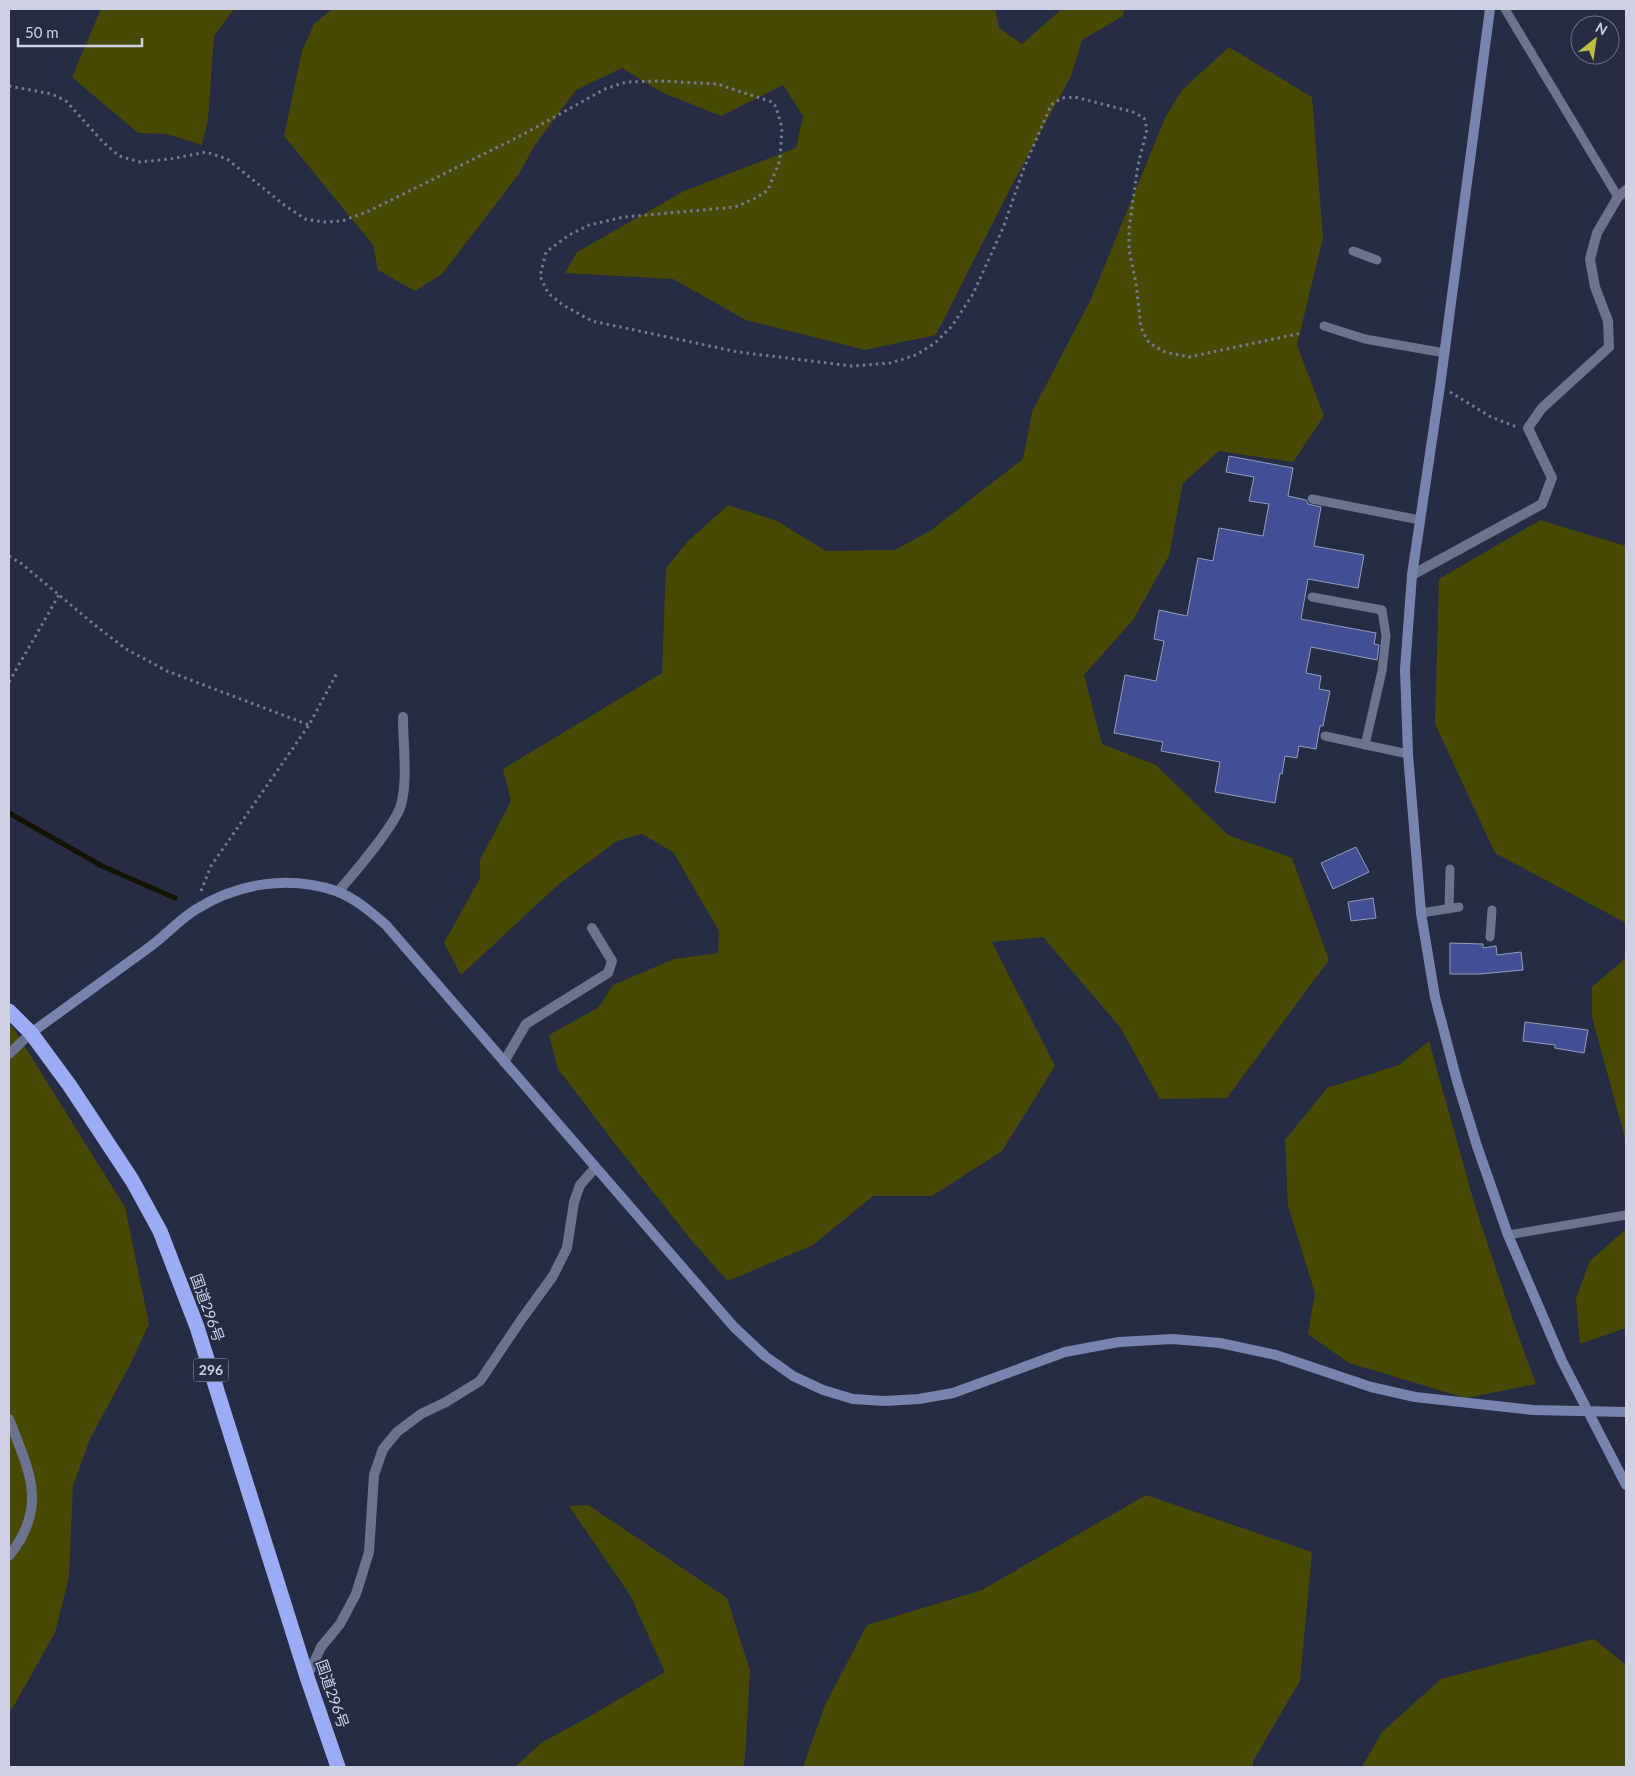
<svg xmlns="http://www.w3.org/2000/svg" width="1635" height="1776" font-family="Lato,'Noto Sans JP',sans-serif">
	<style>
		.green { fill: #474904 }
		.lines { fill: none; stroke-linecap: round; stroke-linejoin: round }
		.stream { stroke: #131300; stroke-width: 5 }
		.building { fill: #434f95; stroke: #959dbb }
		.path { stroke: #757a8f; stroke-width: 3; stroke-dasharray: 2.5 4; stroke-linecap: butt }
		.lane { stroke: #6b738f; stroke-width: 9 }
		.street { stroke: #6b738f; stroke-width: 10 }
		.secondary { stroke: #7984ae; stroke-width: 10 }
		.highway { stroke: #9bacf5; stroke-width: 15 }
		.labels { text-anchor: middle; stroke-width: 4; stroke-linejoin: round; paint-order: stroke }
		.shield { fill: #262c44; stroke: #9ba0b2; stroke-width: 1 }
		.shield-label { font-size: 14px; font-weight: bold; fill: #cdd1e1 }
		.street-label { font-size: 15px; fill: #cdd1e1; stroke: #262c44 }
	</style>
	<rect width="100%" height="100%" fill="#262c44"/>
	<g class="green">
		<path d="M101,9H234L214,36L208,119L202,145L167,134L138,133L72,77Z"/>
		<path d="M332,9H995L999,28L1022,44L1062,9H1124L1123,16L1082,40L1071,76L1012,185L936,335L865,350L746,320L673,279L565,273L577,252L684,191L796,148L803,116L783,85L721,116L661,92L622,68L576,90L535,145L519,174L442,274L415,291L378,270L373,245L284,136L302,51L314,24Z"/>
		<path d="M1229,47L1312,97L1323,238L1297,345L1324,416L1293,462L1219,451L1183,483L1169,556L1133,620L1084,675L1102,744L1156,765L1228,835L1292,858L1329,960L1227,1098L1160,1099L1120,1027L1043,937L992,942L1055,1066L1002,1151L932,1196H873L813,1245L728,1281L692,1241L613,1141L558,1069L549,1035L599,1007L613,985L674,959L718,953L719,931L673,852L642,834L617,841L559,884L461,975L444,943L480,878V860L511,801L503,769L662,673L666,568L688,541L728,505L777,521L826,551L895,550L930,531L1023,459L1032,412L1091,299L1165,118L1182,90Z"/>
		<path d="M1540,520L1626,546V923L1495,853L1435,724L1439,579Z"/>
		<path d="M1626,953V1142L1592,1017V987L1626,958Z"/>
		<path d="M9,1024L14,1029L125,1207L149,1324L131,1363L90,1439L73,1486L69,1577L55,1633L12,1709L9,1708Z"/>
		<path d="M1429,1041L1475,1206L1518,1335L1536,1384L1466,1398L1349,1363L1308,1334L1315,1293L1288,1206L1285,1140L1327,1088L1399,1065Z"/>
		<path d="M1626,1229V1328L1580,1344L1576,1298L1590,1261Z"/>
		<path d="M1146,1495L1312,1552L1300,1681L1253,1761V1767H803L825,1705L867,1625L982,1590Z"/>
		<path d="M588,1505L727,1598L750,1670L745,1758L743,1767H515L541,1743L585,1719L665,1672L630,1595L569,1506Z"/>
		<path d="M1594,1639L1626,1665V1767H1362L1382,1732L1441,1679Z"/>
	</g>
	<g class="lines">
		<path class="stream" d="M9,813L102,866L175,898"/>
	</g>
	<g class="building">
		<path d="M1229,456L1293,468L1288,496L1306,500L1308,504L1321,507L1314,546L1364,555L1358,588L1308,579L1301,619L1376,633L1374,644L1379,645L1377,660L1311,647L1306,673L1321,676L1319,689L1330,691L1323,726H1320L1316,749L1299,746L1297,758L1285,756L1282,774L1280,773L1275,803L1215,792L1220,762L1161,751L1163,742L1114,733L1125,675L1156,681L1164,641L1154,639L1159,610L1187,616L1198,558L1213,561L1219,528L1263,536L1269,504L1249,501L1254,477L1226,472Z"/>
		<path d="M1356,847L1369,872L1333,889L1321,863Z"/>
		<path d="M1373,898L1376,918L1351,921L1348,902Z"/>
		<path d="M1450,943L1483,944V948L1496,946L1497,955L1521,952L1523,970L1480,974H1450Z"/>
		<path d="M1525,1022L1588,1030L1584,1053L1555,1048V1045L1523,1041Z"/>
	</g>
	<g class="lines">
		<g class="path">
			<path d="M9,86L52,94L66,101L103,142L119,156L140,162L170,159L206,152L227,159L283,204L305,219L324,222L342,221L369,211L522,135L605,89L626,82L661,81L717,84L772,102L776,107L782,128L780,160L768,190L756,198L735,207L624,217L589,225L569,235L546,252L540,276L548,293L563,305L592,321L738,352L852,366L890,363L916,355L935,343L952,326L973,294L1003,228L1024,168L1051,105L1062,98L1075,97L1133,112L1144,118L1147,129L1138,165L1129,229V250L1136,283L1141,328L1149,343L1165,352L1189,357L1302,333"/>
			<path d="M1450,392L1491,417L1517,427"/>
			<path d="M9,556L22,564L96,626L126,649L167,671L309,725"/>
			<path d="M9,682L59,595"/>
			<path d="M201,891L211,866L309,725L338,671"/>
		</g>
		<g class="lane">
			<path d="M1505,9L1618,197"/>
			<path d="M1353,251L1377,260"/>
			<path d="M1324,326L1365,339L1445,353"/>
			<path d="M1312,499L1420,520"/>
			<path d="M1312,597L1382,610L1386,636L1382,671L1365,745"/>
			<path d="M1325,736L1408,754"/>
			<path d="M1449,909L1450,869"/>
			<path d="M1421,913L1459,907"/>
			<path d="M1490,937L1492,910"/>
			<path d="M1508,1235L1626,1215"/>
		</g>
		<g class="street">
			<path d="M1412,575L1542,504L1552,478L1528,428L1542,408L1609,347L1608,321L1595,287L1590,259L1597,233L1618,197L1626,190"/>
			<path d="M338,892C353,874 395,826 401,805C408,779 403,745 403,717"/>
			<path d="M9,1054L31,1033"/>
			<path d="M504,1062L526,1024L608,973L612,961L592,928"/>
			<path d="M9,1419C29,1471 49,1506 9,1556"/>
			<path d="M307,1677L321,1647L340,1624L356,1594L369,1552L374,1475L383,1449L397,1432L421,1414L446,1402L480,1381L521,1320L553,1276L567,1248L574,1202L580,1185L595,1168"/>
		</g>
		<g class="secondary">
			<path d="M1490,9L1440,386L1412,575L1405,669L1408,754L1421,913L1435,997L1457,1081L1477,1146L1508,1235L1562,1361L1626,1485"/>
			<path d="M31,1033C71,1004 111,975 151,946C166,935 179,920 195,910C237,883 289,875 336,891C355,898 371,912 386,925L734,1327L765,1356L793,1376L823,1390L853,1399L885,1401L919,1399L953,1393L1065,1352L1119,1342L1173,1339L1220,1343L1276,1355L1371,1387L1415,1397L1533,1410L1626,1412"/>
		</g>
		<path class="highway" d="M9,1011L31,1033L70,1086L132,1180L160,1231L197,1327L307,1677L338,1767"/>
	</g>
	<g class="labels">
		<rect class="shield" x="193.5" y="1358.5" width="35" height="23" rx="4"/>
		<g class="shield-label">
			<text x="211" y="1375">296</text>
		</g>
		<g class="street-label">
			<text transform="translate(207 1308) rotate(70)" y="5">国道296号</text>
			<text transform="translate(332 1694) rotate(71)" y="5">国道296号</text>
		</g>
	</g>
	<rect width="1635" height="1776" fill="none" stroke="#cdd1e1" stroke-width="20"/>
	<g transform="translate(1595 40) rotate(30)"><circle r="24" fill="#262c44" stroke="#696e83"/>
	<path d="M0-4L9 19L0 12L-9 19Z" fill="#bbc044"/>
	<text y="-8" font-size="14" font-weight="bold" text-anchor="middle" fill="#cdd1e1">N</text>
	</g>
	<path d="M18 38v8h124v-8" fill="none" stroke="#cdd1e1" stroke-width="2.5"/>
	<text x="25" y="38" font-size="15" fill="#cdd1e1" stroke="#262c44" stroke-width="4" paint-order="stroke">50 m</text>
</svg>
